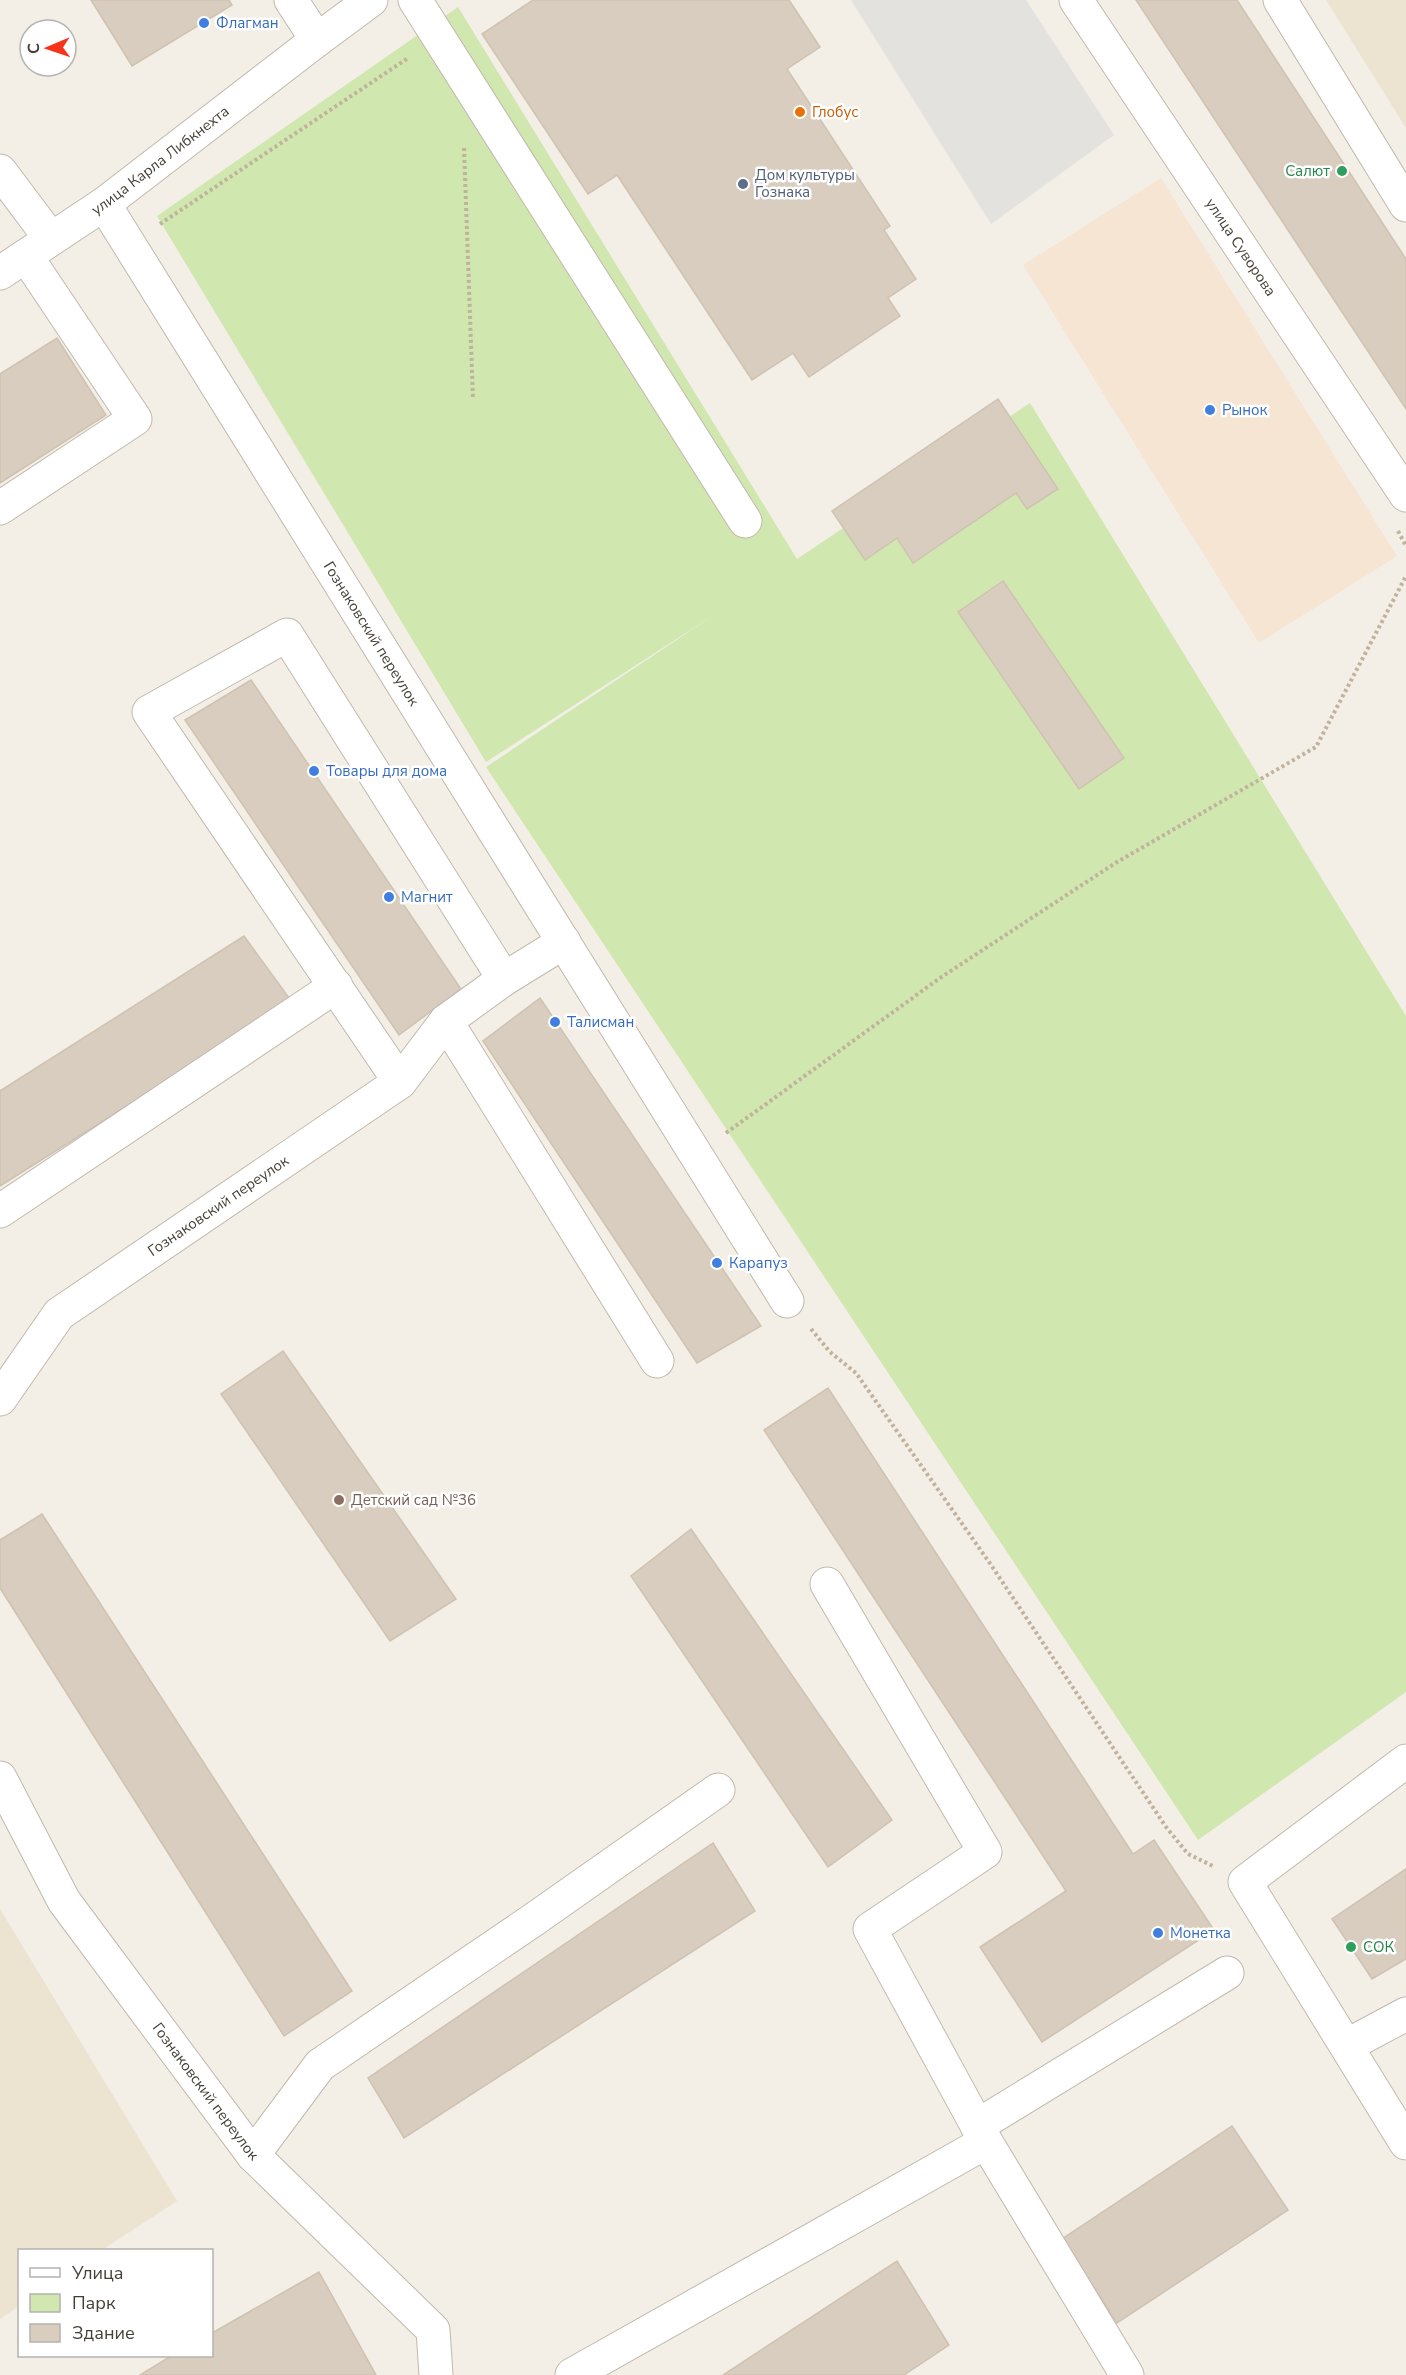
<svg xmlns="http://www.w3.org/2000/svg" width="1406" height="2375" font-family="'Nunito Sans',sans-serif">
	<style>
		.commercial { fill: #f5e5d2 }
		.education { fill: #ece3d1 }
		.green { fill: #d0e7b0 }
		.parking { fill: #e4e2df }
		.building { fill: #d8cdbf; stroke: #cfc2b0; stroke-width: 1.5 }
		.lines { fill: none; stroke-linecap: round; stroke-linejoin: round }
		.minor-casing { stroke: #c1b9ac; stroke-width: 35 }
		.path { stroke: #c0b29b; stroke-width: 4; stroke-dasharray: 3 3; stroke-linecap: butt }
		.minor { stroke: #fff; stroke-width: 33 }
		.shop-dot { fill: #3f7fe0; stroke: #fff; stroke-width: 2 }
		.food-dot { fill: #e8710a; stroke: #fff; stroke-width: 2 }
		.leisure-dot { fill: #2e9e5b; stroke: #fff; stroke-width: 2 }
		.service-dot { fill: #5c6f8a; stroke: #fff; stroke-width: 2 }
		.education-dot { fill: #8d6e63; stroke: #fff; stroke-width: 2 }
		.labels { text-anchor: middle; stroke-width: 5; stroke-linejoin: round; paint-order: stroke }
		.shop-label { font-size: 15px; fill: #366cbe; stroke: #fff; text-anchor: start }
		.food-label { font-size: 15px; fill: #c56008; stroke: #fff; text-anchor: start }
		.street-label { font-size: 15px; fill: #463f36; stroke: #fff }
		.leisure-label { font-size: 15px; fill: #27864d; stroke: #fff; text-anchor: end }
		.service-label { font-size: 15px; fill: #4e5e75; stroke: #fff; text-anchor: start }
		.education-label { font-size: 15px; fill: #785e54; stroke: #fff; text-anchor: start }
	</style>
	<rect width="100%" height="100%" fill="#f3efe7"/>
	<path class="commercial" d="M1161,178L1397,556L1259,643L1023,265Z"/>
	<g class="education">
		<path d="M1326,0H1406V128Z"/>
		<path d="M0,1909L177,2201L102,2250H20L19,2306L0,2319Z"/>
	</g>
	<path class="green" d="M458,7L797,559L1030,403L1406,1016V1692L1198,1840L486,767L717,613L486,762L157,216Z"/>
	<path class="parking" d="M851,0H1026L1114,135L991,224Z"/>
	<g class="building">
		<path d="M91,0H229L232,5L132,66Z"/>
		<path d="M533,0H789L820,47L787,69L890,226L884,230L916,279L888,298L900,316L809,377L793,353L752,380L617,175L588,194L482,34Z"/>
		<path d="M1136,0H1237L1406,259V409Z"/>
		<path d="M57,338L106,415L0,483V374Z"/>
		<path d="M998,399L1058,489L1027,509L1016,493L913,563L897,538L865,560L832,511Z"/>
		<path d="M1003,581L1124,758L1079,789L958,612Z"/>
		<path d="M251,680L461,989L399,1035L185,720Z"/>
		<path d="M244,936L292,1002L0,1186V1091Z"/>
		<path d="M540,998L761,1326L697,1363L483,1041Z"/>
		<path d="M283,1351L456,1599L390,1641L221,1394Z"/>
		<path d="M828,1388L1133,1854L1154,1840L1214,1930L1042,2042L980,1947L1066,1891L764,1430Z"/>
		<path d="M42,1514L352,1991L284,2036L0,1588V1540Z"/>
		<path d="M691,1529L892,1820L828,1867L631,1576Z"/>
		<path d="M713,1843L755,1911L404,2138L368,2078Z"/>
		<path d="M1406,1869V1959L1372,1979L1332,1919Z"/>
		<path d="M1232,2126L1288,2210L1117,2323L1062,2239Z"/>
		<path d="M897,2261L949,2345L904,2375H723Z"/>
		<path d="M319,2272L376,2375H140L171,2356H212V2333Z"/>
	</g>
	<g class="lines">
		<defs>
			<g id="minor">
				<path d="M291,0L317,40L371,0"/>
				<path d="M415,0L745,521"/>
				<path id="s1" d="M1076,0L1406,495"/>
				<path d="M1280,0L1406,205"/>
				<path d="M0,171L51,239"/>
				<path id="s2" d="M104,204L787,1301"/>
				<path id="s3" d="M0,273L104,204L317,40"/>
				<path d="M0,508L135,419L26,256"/>
				<path d="M446,1021L657,1361"/>
				<path d="M400,1082L149,712L287,635L504,979"/>
				<path d="M0,1211L336,986"/>
				<path id="s4" d="M0,1399L59,1314L400,1082L446,1021L504,979L564,942"/>
				<path d="M827,1584L985,1852L870,1929L986,2142L1127,2375"/>
				<path d="M1406,1761L1245,1882L1406,2143"/>
				<path id="s5" d="M0,1778L64,1901L253,2155L433,2330L436,2375"/>
				<path d="M1348,2045L1406,2014"/>
				<path d="M977,2126L1227,1973"/>
				<path d="M253,2155L320,2065L536,1918L718,1790"/>
				<path d="M572,2375L986,2142"/>
			</g>
		</defs>
		<use href="#minor" class="minor-casing"/>
		<g class="path">
			<path d="M464,148L473,399"/>
			<path d="M160,224L408,58"/>
			<path d="M1398,531L1406,546"/>
			<path d="M726,1133L940,978L1117,862L1316,747L1406,576"/>
			<path d="M811,1329L830,1352L856,1373L989,1562L1166,1827L1188,1854L1213,1866"/>
		</g>
		<use href="#minor" class="minor"/>
	</g>
	<g class="shop-dot">
		<circle cx="204" cy="23" r="6"/>
		<circle cx="1210" cy="410" r="6"/>
		<circle cx="314" cy="771" r="6"/>
		<circle cx="389" cy="897" r="6"/>
		<circle cx="555" cy="1022" r="6"/>
		<circle cx="717" cy="1263" r="6"/>
		<circle cx="1158" cy="1933" r="6"/>
	</g>
	<circle class="food-dot" cx="800" cy="112" r="6"/>
	<g class="leisure-dot">
		<circle cx="1342" cy="171" r="6"/>
		<circle cx="1351" cy="1947" r="6"/>
	</g>
	<circle class="service-dot" cx="743" cy="184" r="6"/>
	<circle class="education-dot" cx="339" cy="1500" r="6"/>
	<g class="labels">
		<g class="shop-label">
			<text x="216" y="28">Флагман</text>
			<text x="1222" y="415">Рынок</text>
			<text x="326" y="776">Товары для дома</text>
			<text x="401" y="902">Магнит</text>
			<text x="567" y="1027">Талисман</text>
			<text x="729" y="1268">Карапуз</text>
			<text x="1170" y="1938">Монетка</text>
		</g>
		<g class="food-label">
			<text x="812" y="117">Глобус</text>
		</g>
		<g class="street-label">
			<text dy="5" stroke="none"><textPath href="#s3" startOffset="196">улица Карла Либкнехта</textPath></text>
			<text dy="5" stroke="none"><textPath href="#s1" startOffset="297">улица Суворова</textPath></text>
			<text dy="5" stroke="none"><textPath href="#s2" startOffset="506">Гознаковский переулок</textPath></text>
			<text dy="5" stroke="none"><textPath href="#s4" startOffset="296">Гознаковский переулок</textPath></text>
			<text dy="5" stroke="none"><textPath href="#s5" startOffset="376">Гознаковский переулок</textPath></text>
		</g>
		<g class="leisure-label">
			<text x="1330" y="176">Салют</text>
			<text x="1363" y="1952" text-anchor="start">СОК</text>
		</g>
		<g class="service-label">
			<text x="755" y="180">Дом культуры<tspan x="755" dy="17">Гознака</tspan></text>
		</g>
		<g class="education-label">
			<text x="351" y="1505">Детский сад №36</text>
		</g>
	</g>
	<rect x="18" y="2249" width="195" height="108" fill="#ffffff" stroke="#b5b2af" stroke-width="1.5"/>
	<rect x="30" y="2268" width="30" height="9" fill="#ffffff" stroke="#b5b2af" stroke-width="1.5"/>
	<text x="72" y="2279" font-size="18" fill="#463f36">Улица</text>
	<rect x="30" y="2294" width="30" height="18" fill="#d0e7b0" stroke="#b5b2af" stroke-width="1.5"/>
	<text x="72" y="2309" font-size="18" fill="#463f36">Парк</text>
	<rect x="30" y="2324" width="30" height="18" fill="#d8cdbf" stroke="#b5b2af" stroke-width="1.5"/>
	<text x="72" y="2339" font-size="18" fill="#463f36">Здание</text>
	<g transform="translate(48 48) rotate(268)"><circle r="28" fill="#ffffff" stroke="#b5b2af" stroke-width="1.5"/>
	<path d="M0-4.5L10 22L0 15L-10 22Z" fill="#f7331a"/>
	<text y="-9" font-size="16" font-weight="bold" text-anchor="middle" fill="#463f36">С</text>
	</g>
</svg>
